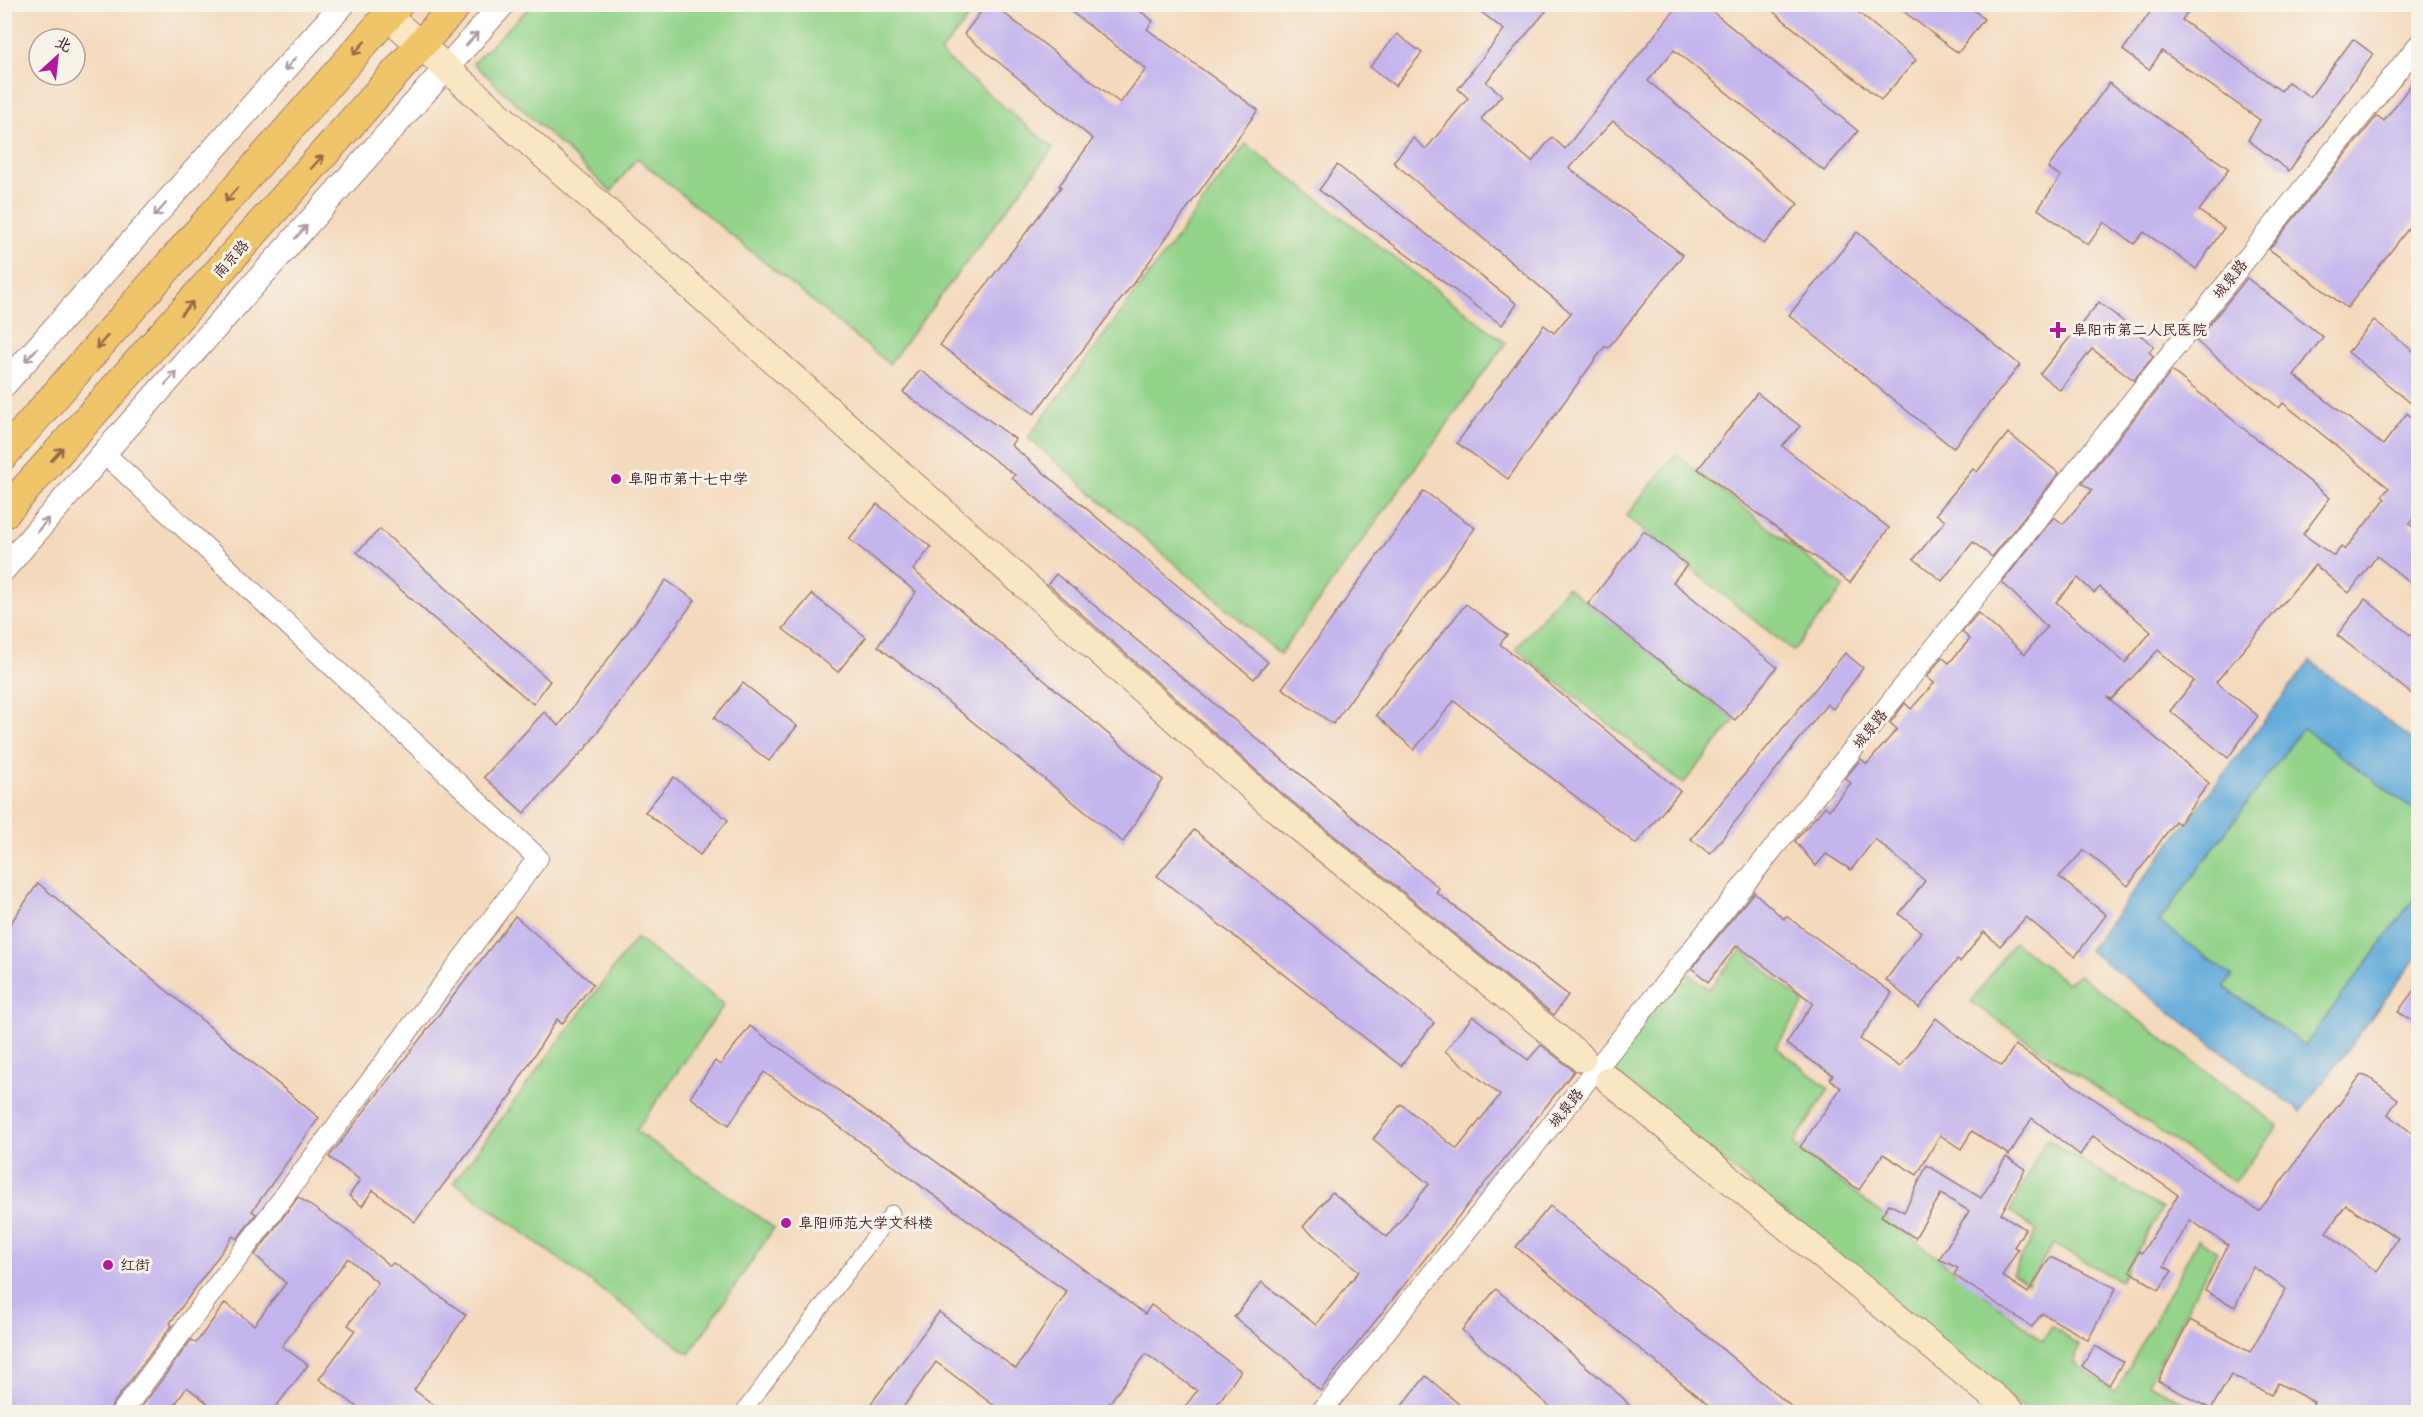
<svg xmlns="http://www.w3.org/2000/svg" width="2423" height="1417" font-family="Pangolin,'LXGW WenKai TC',sans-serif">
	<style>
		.green { fill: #93d38a; stroke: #6e795a; stroke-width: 1.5 }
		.water { fill: #63abda; stroke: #566582; stroke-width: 1.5 }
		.building { fill: #c4b6ed; fill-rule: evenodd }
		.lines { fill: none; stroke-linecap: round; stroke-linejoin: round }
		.pedestrian-casing { stroke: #9f7c74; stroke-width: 17 }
		.minor-casing { stroke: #9f7c74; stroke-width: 22 }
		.tertiary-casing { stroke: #9f7c74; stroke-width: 26 }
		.secondary-casing { stroke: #9f7c74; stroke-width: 29 }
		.primary-casing { stroke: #9f7c74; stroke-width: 32 }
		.pedestrian { stroke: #fff; stroke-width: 15 }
		.minor { stroke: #fff; stroke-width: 20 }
		.tertiary { stroke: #fff; stroke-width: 24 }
		.secondary { stroke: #f9e7c3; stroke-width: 27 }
		.primary { stroke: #f0c469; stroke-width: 30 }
		.oneway { stroke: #ae9aa0 }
		.oneway2 { stroke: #956947 }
		.poi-dot { fill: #b5179e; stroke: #f7f3e8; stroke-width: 2 }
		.labels { text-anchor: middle; stroke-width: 6; stroke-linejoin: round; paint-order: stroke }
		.street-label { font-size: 15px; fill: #4a1f2b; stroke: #f7f3e8 }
		.poi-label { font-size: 15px; fill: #4a1f2b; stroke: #f7f3e8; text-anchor: start }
	</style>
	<rect width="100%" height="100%" fill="#f7f3e8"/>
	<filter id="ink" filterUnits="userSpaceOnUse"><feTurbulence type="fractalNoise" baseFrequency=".0167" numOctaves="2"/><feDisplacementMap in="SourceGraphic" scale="12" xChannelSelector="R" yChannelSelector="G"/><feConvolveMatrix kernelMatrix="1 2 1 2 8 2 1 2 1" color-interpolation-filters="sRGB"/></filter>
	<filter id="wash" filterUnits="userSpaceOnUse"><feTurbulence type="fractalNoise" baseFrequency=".008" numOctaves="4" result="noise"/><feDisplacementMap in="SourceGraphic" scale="24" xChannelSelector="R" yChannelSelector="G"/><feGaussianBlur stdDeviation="1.35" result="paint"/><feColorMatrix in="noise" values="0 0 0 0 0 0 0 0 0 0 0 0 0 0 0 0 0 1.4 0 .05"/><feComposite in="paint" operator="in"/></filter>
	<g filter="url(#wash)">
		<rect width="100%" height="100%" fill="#f4dabd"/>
		<g class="green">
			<path d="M533,4L966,5L974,11L940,53L1053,148L889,364L637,158L611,192L473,63Z"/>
			<path d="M1246,144L1506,343L1280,654L1028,438Z"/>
			<path d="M1676,454L1844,587L1793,651L1626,516Z"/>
			<path d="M1567,587L1735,720L1683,784L1516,649Z"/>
			<path d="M2303,728L2418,813V893L2305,1046L2224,986L2232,977L2159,922Z"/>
			<path d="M636,938L724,1005L636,1131L774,1228L689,1354L454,1182Z"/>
			<path d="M2014,942L2067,983L2079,975L2278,1126L2234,1182L1971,1002Z"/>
			<path d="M1741,949L1804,1003L1776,1047L1829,1089L1793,1144L2043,1341L2052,1326L2079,1346L2074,1363L2116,1392L2198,1239L2217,1251L2148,1384L2203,1412H2027L1609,1067L1683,969L1709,989Z"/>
			<path d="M2046,1139L2162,1209L2120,1281L2053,1244L2028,1284L2012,1273L2037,1231L2010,1211Z"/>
		</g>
		<path class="water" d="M2310,661L2418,744V813L2303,728L2159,922L2232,976L2224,987L2305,1046L2418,893V955L2301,1112L2089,950Z"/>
		<g id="blocks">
			<g class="building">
				<path d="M987,4H992L1120,103L1146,69L1061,4H1131L1153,21L1147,29L1258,110L1141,273L1034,414L940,345L1061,187L1059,186L1093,139L964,34Z"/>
				<path d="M1471,4H1552L1486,82L1502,95L1481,119L1532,162L1552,137L1565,149L1679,4H1703L1858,131L1824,171L1674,50L1648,81L1798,204L1764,244L1613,121L1569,168L1683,255L1608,348L1605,346L1508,479L1457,443L1544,325L1554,333L1571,313L1393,162L1413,138L1426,149L1468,98L1458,89L1504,30Z"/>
				<path d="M1764,4H1848L1916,60L1881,100Z"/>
				<path d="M1894,4H1967L1984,19L1958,53Z"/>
				<path d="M2156,4H2193L2182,20L2281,91L2288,82L2310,97L2353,39L2373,54L2289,171L2248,140L2260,120L2162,51L2149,70L2123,50Z"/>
				<path d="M1397,34L1422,53L1395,86L1370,67Z"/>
				<path d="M2418,75V216L2347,308L2269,249L2377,116L2384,121Z"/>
				<path d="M2109,83L2229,169L2199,211L2224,228L2196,269L2144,232L2134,244L2104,222L2088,245L2038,209L2061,176L2048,168Z"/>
				<path d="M1337,165L1517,304L1502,325L1319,190Z"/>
				<path d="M1857,232L2020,365L1953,448L1789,315Z"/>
				<path d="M2247,278L2323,337L2294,375L2383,445L2407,413L2418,423V512L2409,524L2418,531V589L2377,556L2349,593L2315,565L2216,682L2258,716L2228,758L2170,711L2194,681L2158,650L2112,699L2107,697L2209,783L2179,824L2175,821L2128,886L2084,850L2059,877L2106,915L2075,957L2026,917L2000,946L1984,932L1960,962L1957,960L1919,1008L1886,980L1921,932L1899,914L1925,881L1875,839L1851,870L1826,854L1816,866L1795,841L1825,806L1829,810L1851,783L1845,778L1861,759L1867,764L1897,729L1890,723L1905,703L1911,709L1934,683L1927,677L1942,657L1949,663L1970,639L1962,632L1978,613L2025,654L2047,627L2002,582L2054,517L2063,524L2092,490L2082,483L2172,371L2330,498L2303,534L2334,556L2341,547L2345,550L2385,499L2382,496L2389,488L2283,403L2279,408L2196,341ZM2078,578L2094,593L2100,587L2151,632L2125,663L2056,602Z"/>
				<path d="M2099,302L2154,346L2149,352L2153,356L2134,380L2092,349L2060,390L2040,374Z"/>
				<path d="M2374,320L2418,355V409L2348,352Z"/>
				<path d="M920,370L1015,439L1011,445L1268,662L1254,679L1012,478L1015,475L903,392Z"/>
				<path d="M1757,393L1800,426L1782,446L1889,528L1850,583L1698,469Z"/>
				<path d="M2008,433L2059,473L1992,557L1973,542L1942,581L1914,559L1945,521L1936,514L1973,469L1977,472Z"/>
				<path d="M1424,491L1475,528L1333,724L1282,688Z"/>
				<path d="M877,504L931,547L913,570L1163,780L1123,842L878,646L916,592L849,539Z"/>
				<path d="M380,529L550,681L533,704L357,552Z"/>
				<path d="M1644,531L1687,565L1673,582L1777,667L1735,720L1588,604Z"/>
				<path d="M1056,574L1439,888L1436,892L1568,995L1554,1015L1278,790L1048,584Z"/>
				<path d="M666,580L695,600L586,748L524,813L484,777L544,712L559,726Z"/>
				<path d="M812,594L866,637L838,672L783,629Z"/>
				<path d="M2365,599L2418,641V699L2337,635Z"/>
				<path d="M1466,604L1507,635L1500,644L1680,791L1636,844L1454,701L1414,750L1376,715Z"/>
				<path d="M1845,653L1863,668L1833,709L1827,704L1710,854L1691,839Z"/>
				<path d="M743,683L797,726L769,761L714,718Z"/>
				<path d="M674,777L728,820L700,855L645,812Z"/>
				<path d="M1194,830L1434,1023L1401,1066L1157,876Z"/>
				<path d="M38,883L319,1118L252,1211L256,1214L237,1239L233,1236L170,1323L172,1325L112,1405L110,1413H4V933Z"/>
				<path d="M1754,892L1784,919L1786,916L1892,993L1860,1039L1900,1067L1936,1018L1959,1037L2002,1066L2015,1045L2259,1211L2361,1075L2368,1077L2398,1099L2388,1114L2418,1138V1413H2326L2312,1405L2314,1402L2278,1383L2271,1395L2231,1375L2211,1409L2158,1381L2190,1320L2250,1352L2286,1289L2253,1267L2235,1307L2205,1291L2228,1245L2190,1220L2164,1266L2172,1271L2159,1290L2130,1271L2139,1251L2142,1253L2178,1195L2093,1136L2080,1155L2032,1118L2009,1155L1972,1131L1961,1149L1940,1135L1917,1175L1883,1154L1859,1190L1800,1147L1841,1088L1830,1079L1833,1075L1786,1044L1813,1003L1737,945L1708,982L1692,968ZM2346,1205L2398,1238L2377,1272L2326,1232Z"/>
				<path d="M515,916L593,984L562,1024L557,1019L512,1091L514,1092L415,1222L373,1190L362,1206L349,1196L360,1180L329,1157Z"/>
				<path d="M2418,984V1024L2398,1012Z"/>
				<path d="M1473,1016L1528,1060L1541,1045L1574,1071L1320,1391L1288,1360L1234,1317L1262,1282L1316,1325L1359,1271L1303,1227L1332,1192L1387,1237L1429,1184L1373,1139L1401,1104L1457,1149L1500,1095L1445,1051Z"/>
				<path d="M750,1026L1145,1314L1151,1305L1241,1371L1211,1413H1180L1197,1391L1146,1354L1102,1413H1004L936,1362L899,1413H864L939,1312L1016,1369L1067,1292L764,1072L729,1125L690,1097L715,1061L720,1065Z"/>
				<path d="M2006,1157L2025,1169L2001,1214L2025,1229L2014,1247L2018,1249L2002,1276L2028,1293L2050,1257L2116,1288L2088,1340L2042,1313L2032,1327L1954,1275L1958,1268L1939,1259L1969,1211L1941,1194L1915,1238L1881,1216L1889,1204L1904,1212L1927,1165L1981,1198Z"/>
				<path d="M298,1197L346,1230L390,1266L393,1263L466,1315L414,1390L445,1413H366L319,1379L355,1330L348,1325L378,1283L348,1258L282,1346L308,1365L271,1413H220L187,1387L169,1413H137L191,1340L196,1343L225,1303L254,1325L286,1283L255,1255Z"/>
				<path d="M1550,1206L1799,1413H1718L1516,1247Z"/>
				<path d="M1496,1289L1623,1398L1635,1413H1557L1462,1330Z"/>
				<path d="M2095,1346L2123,1362L2109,1385L2082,1366Z"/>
				<path d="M1426,1376L1469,1413H1396Z"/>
			</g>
		</g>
	</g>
	<g filter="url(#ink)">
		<use href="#blocks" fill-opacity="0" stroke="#9f7c74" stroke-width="1.5"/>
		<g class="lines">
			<defs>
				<path id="pedestrian" d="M743,1412L892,1213"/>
				<g id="minor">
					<path d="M104,453L538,858L122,1412"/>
					<path d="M1321,1412L2418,45"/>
				</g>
				<g id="tertiary">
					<path d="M4,385L343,4"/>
					<path d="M4,569L104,453L503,4"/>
				</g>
				<g id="secondary">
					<path d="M388,16L1268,802L1582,1058"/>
					<path d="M1609,1080L2012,1412"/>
				</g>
				<g id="primary">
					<path d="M4,454L398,4"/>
					<path d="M4,513L457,4"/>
				</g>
			</defs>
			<use href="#pedestrian" class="pedestrian-casing"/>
			<use href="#minor" class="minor-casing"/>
			<use href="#tertiary" class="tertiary-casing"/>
			<use href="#secondary" class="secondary-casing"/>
			<use href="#primary" class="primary-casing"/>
			<use href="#pedestrian" class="pedestrian"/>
			<use href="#minor" class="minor"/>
			<use href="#tertiary" class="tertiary"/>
			<use href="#secondary" class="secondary"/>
			<use href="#primary" class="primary"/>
		</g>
		<defs><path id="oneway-shaft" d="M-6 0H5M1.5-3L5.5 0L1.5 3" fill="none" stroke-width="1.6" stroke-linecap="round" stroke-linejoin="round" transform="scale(1.5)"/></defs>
		<g class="oneway">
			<use href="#oneway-shaft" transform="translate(472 39) rotate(-49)"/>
			<use href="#oneway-shaft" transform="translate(290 64) rotate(132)"/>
			<use href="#oneway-shaft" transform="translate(160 210) rotate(132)"/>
			<use href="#oneway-shaft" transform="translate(301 232) rotate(-48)"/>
			<use href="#oneway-shaft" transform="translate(31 355) rotate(132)"/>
			<use href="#oneway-shaft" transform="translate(171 378) rotate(-48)"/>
			<use href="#oneway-shaft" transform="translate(43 525) rotate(-49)"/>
		</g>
		<g class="oneway2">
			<use href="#oneway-shaft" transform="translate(359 48) rotate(131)"/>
			<use href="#oneway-shaft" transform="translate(317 162) rotate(-48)"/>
			<use href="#oneway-shaft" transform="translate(231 195) rotate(131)"/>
			<use href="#oneway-shaft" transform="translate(187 308) rotate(-48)"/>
			<use href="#oneway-shaft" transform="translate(102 342) rotate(131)"/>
			<use href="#oneway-shaft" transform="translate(57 454) rotate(-48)"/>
		</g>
	</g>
	<g class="poi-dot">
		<path d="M2055 321h6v6h6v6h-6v6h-6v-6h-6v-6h6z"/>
		<circle cx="616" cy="479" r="6"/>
		<circle cx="786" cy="1223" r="6"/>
		<circle cx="108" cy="1265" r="6"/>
	</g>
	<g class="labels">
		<g class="street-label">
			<text transform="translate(231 259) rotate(-48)" y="5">南京路</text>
			<text transform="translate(2230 279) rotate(-51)" y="5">城泉路</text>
			<text transform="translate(1870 729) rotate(-51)" y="5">城泉路</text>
			<text transform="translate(1566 1108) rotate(-51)" y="5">城泉路</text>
		</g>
		<g class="poi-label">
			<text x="2072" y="335">阜阳市第二人民医院</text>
			<text x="628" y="484">阜阳市第十七中学</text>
			<text x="798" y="1228">阜阳师范大学文科楼</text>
			<text x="120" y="1270">红街</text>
		</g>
	</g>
	<rect width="2423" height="1417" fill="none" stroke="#f7f3e8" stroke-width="24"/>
	<g transform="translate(57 57) rotate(27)"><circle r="28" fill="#f7f3e8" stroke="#b29e9c" stroke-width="1.5"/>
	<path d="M0-4.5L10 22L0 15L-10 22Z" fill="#b5179e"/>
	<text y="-9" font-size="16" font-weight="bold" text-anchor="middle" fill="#4a1f2b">北</text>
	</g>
</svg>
